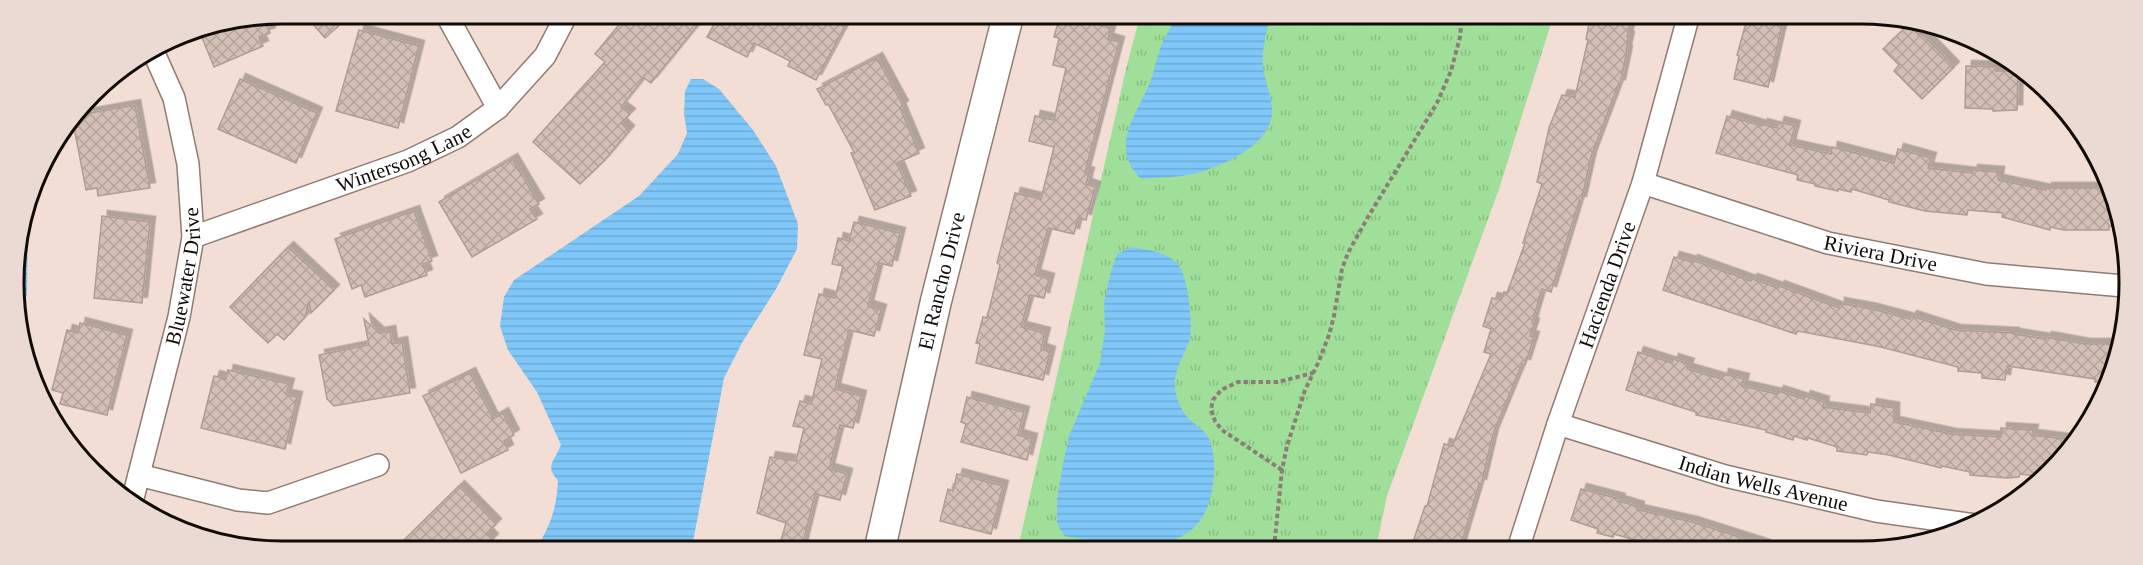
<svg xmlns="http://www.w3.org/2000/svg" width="2143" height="565" font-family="'Times New Roman',serif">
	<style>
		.grass { fill: url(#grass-tufts) }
		.water { fill: url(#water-rules) }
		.building { fill: url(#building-cross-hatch); stroke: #af9c93; stroke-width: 1.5; filter: url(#shadow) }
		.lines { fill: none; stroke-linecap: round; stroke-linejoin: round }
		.street-casing { stroke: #8f7c74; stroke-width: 24 }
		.secondary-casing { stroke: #8f7c74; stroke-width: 33 }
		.path { stroke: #8b7d77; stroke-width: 4; stroke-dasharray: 4.5 3; stroke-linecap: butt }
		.street { stroke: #fff; stroke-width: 21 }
		.secondary { stroke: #fff; stroke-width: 30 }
		.labels { text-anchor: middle; stroke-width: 4.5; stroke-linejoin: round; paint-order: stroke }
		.street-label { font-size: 21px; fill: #120c09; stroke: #fdece5 }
		.rim { fill: none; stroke: #120c09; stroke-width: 3 }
	</style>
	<defs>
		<pattern id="grass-tufts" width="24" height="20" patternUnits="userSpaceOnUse" patternTransform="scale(1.5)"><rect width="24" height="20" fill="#a0df9a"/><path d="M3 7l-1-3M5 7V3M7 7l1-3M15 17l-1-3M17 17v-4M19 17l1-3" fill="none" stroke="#89be83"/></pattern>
		<pattern id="water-rules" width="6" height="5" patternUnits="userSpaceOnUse" patternTransform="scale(1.5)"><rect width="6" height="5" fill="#7fc7f8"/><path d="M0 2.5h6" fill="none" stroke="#6daad3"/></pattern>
		<pattern id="building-cross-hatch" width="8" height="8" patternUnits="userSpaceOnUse" patternTransform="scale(1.5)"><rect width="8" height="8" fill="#d3bfb6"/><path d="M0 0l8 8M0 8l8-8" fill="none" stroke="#b4a39b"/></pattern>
		<filter id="shadow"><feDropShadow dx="5.5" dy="-5.5" stdDeviation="0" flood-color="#0004"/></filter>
	</defs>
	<rect width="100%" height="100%" fill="#f2ded5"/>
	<path class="grass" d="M1140,16L1553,17L1499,189L1387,496L1376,548H1018L1126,69Z"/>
	<g class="water">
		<path d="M1176,16L1270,17C1266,33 1262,50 1263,67C1265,81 1271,94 1272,108C1275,143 1225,165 1197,173C1180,178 1159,177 1141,179C1108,146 1137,115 1150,82C1155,70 1157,57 1161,46C1165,36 1172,26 1176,16Z"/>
		<path d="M691,79H703L719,89L753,130L776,166L798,224L797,249L776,289L743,341L724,378L692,547H537C551,525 557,506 558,480C544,467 555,460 561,445L537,392L508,350L500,326L504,297L514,280L639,196L678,154L687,133L684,114L685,91Z"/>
		<path d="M28,213L27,295L19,312L14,265Z"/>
		<path d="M1131,247C1147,250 1164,251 1177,263C1188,273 1194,328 1189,342C1182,359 1171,376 1176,394C1178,403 1182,411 1188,418C1195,425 1207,431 1210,441C1216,459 1215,476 1211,495C1195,565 1117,543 1064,536L1057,523V500L1063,464L1069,436L1100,363L1105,331L1104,302L1111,271L1117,254Z"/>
	</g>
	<g class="building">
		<path d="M304,14H352L325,38Z"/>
		<path d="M627,15H683L697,26L651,83L644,78L621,107L630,114L621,123L629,131L604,161L580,184L533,142L605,62L595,54Z"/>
		<path d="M719,15H830L846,24L816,80L788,66L790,61L754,43L747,57L707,37Z"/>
		<path d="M1060,16L1111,28L1108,39L1119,42L1085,172L1089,173L1086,184L1095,187L1086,220L1078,218L1074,234L1048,228L1035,275L1049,279L1044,298L1030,295L1021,327L1045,333L1041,349L1050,352L1043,380L976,363L980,344L976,343L983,317L987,318L1000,265L997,263L1015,193L1041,199L1054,147L1029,141L1035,116L1054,120L1066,68L1053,65L1059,38L1054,37Z"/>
		<path d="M263,17L270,33L259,37L263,46L214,67L199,30Z"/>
		<path d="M1593,18H1632L1627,37H1629L1626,50L1627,51L1620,85H1618L1591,157L1581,202L1579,201L1551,292L1542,289L1532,323L1534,324L1530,336L1534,337L1525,365L1522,364L1493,434L1481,485L1479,484L1460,548H1422L1412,545L1425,506H1427L1444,444L1452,446L1491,354L1484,352L1491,329L1483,326L1492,298L1501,300L1504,292L1507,293L1525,243H1523L1542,184L1537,182L1549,128L1562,95L1575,97L1588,40L1586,39L1589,24L1592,25Z"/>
		<path d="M1747,19L1782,26L1768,87L1734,79L1739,56L1737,55Z"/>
		<path d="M1909,24L1919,35L1921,33L1954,67L1922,99L1894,71L1899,65L1883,49Z"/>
		<path d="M359,30L419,46L398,128L336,111Z"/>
		<path d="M877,58L903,106L900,108L919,153L897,163L911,196L875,210L851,153L854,152L828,104L826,105L817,89Z"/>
		<path d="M1966,66L1996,67V71H2018L2017,110L1993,111V109L1965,108Z"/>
		<path d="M240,79L317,113L296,163L218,129Z"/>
		<path d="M135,105L150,188L98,196L97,188L86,190L73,122L79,115Z"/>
		<path d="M1727,116L1762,126V124L1777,128L1779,122L1795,126L1790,145L1831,154L1832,147L1894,163L1898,149L1931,158L1928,168L1972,173V170L1999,172L1998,180L2046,190V188H2107L2123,226H2109V230H2064L2050,227V230L2002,217L2003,213L1968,210L1967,215L1925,211L1889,202V200L1852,189L1851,192L1838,189V191L1815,186V184L1797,180L1798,175L1716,153Z"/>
		<path d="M512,159L539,204L530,209L537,219L472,257L439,202Z"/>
		<path d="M414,211L432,261L423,264L427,275L365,297L361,285L352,289L335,239Z"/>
		<path d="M102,216L150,222L142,303L94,298Z"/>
		<path d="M854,222L900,233L892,266L879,263L868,306L881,310L874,336L849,330L835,389L861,396L853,428L840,425L829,469L847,474L840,500L815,494L802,547H779L786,523L757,513L770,457L796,461L804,428L793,426L800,401L811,404L822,359L804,355L819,294L835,298L843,266L832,264L838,238L849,241Z"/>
		<path d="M288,247L334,290L311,313L309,301L305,317L284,340L277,334L268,343L230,307Z"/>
		<path d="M1674,257L1692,262V260L1751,281L1752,279L1778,288L1779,286L1839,308V303L1872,309L1910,319L1911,316L1955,330L2014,333V334L2046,339V337L2085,344H2121L2108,382H2095V379L2007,366L2005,380L1982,378V373L1958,371V367L1881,347L1798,331L1796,334L1663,290Z"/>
		<path d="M364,319L379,333L390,331L392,344L402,342L410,393L334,406L327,399L319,355L369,345Z"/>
		<path d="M80,323L127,335L107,415L60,404L63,393L52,390L67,330L78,333Z"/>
		<path d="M1638,352L1672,363L1673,359L1689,364L1687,369L1722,379L1723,374L1744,379L1742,386L1777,394L1778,391L1804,399L1805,396L1824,402L1823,407L1870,413L1871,404L1894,408V422L1951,434L2001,437V428L2033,430L2032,435L2074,440L2050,473L2044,477L2020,474L2019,477L2006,478L1970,475V472L1942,466L1941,468L1889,455L1868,452L1867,455L1837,451V447L1808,438L1807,440L1794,436L1793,440L1766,432V430L1696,415V412L1626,390Z"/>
		<path d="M228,370L289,384L286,395L297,397L285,449L201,428L214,376L226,379Z"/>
		<path d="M470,373L493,419L503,413L514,435L504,441L508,450L461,473L423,396Z"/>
		<path d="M967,397L1024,412L1018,435L1032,439L1027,460L961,442L966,424L961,422Z"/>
		<path d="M957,474L1003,486L991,534L940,521L948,489L953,491Z"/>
		<path d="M459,486L496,524L487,533L493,539L485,547H397Z"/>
		<path d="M1581,489L1620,499L1619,501L1639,507L1638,510L1692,522L1765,545L1764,549H1643L1645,543L1614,534L1613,537L1597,533L1598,529L1571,520Z"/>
	</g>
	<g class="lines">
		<defs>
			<g id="street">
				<path d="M446,14L498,108"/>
				<path id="s1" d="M1643,183L1828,243L1986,274L2124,286"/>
				<path id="s2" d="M193,237L408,161L458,137L498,108L545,56L567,14"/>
				<path id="s3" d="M1558,424L1725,476L1876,511L1975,525"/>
				<path d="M139,475L238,500L268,503L378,465"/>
				<path id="s4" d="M132,502L179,317L193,237L188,164L174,98L153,51"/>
				<path id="s5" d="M1518,549L1558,424L1643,183L1688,18"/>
			</g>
			<g id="secondary">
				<path id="s6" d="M880,548L936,301L1008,16"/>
			</g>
		</defs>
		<use href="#street" class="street-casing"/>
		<use href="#secondary" class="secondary-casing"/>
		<g class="path">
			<path d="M1282,470L1222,430L1215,421L1211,409L1213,400L1221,390L1238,382H1278L1313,373"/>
			<path d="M1274,548L1282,470L1287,446L1305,390L1319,361L1329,335L1334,316L1342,269L1348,253L1368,217L1437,103L1451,71L1460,37L1462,17"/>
		</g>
		<use href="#street" class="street"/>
		<use href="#secondary" class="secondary"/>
	</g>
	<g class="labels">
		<g class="street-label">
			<text dy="7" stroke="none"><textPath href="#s2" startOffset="225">Wintersong Lane</textPath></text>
			<text dy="7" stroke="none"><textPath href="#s1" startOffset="248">Riviera Drive</textPath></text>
			<text dy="7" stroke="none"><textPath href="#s4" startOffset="232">Bluewater Drive</textPath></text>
			<text dy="7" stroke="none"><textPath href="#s6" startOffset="274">El Rancho Drive</textPath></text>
			<text dy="7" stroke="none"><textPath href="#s5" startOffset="279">Hacienda Drive</textPath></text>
			<text dy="7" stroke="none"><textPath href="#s3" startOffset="214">Indian Wells Avenue</textPath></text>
		</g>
	</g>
	<path d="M0 0H2143V565H0ZM282 24H1861A258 258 0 0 1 2119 282V283A258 258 0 0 1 1861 541H282A258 258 0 0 1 24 283V282A258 258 0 0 1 282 24Z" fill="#eadad3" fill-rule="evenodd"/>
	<path class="rim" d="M282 24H1861A258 258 0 0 1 2119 282V283A258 258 0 0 1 1861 541H282A258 258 0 0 1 24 283V282A258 258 0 0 1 282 24Z"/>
</svg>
